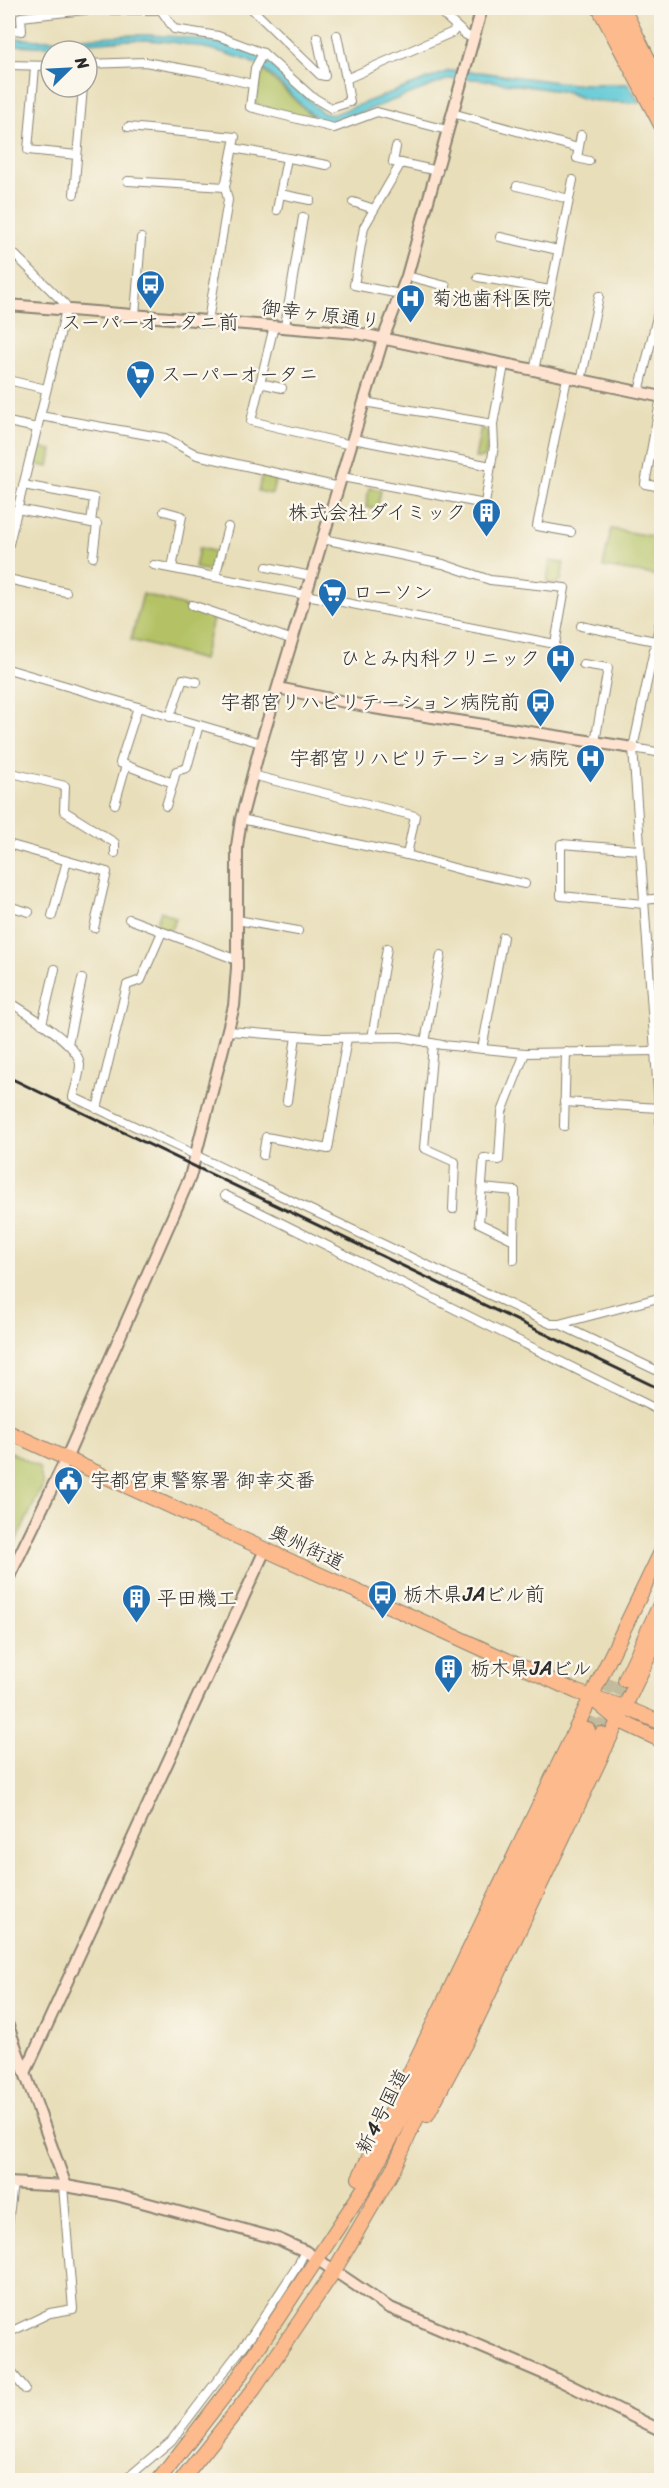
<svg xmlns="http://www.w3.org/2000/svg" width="669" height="2488" font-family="Sriracha,'Klee One',sans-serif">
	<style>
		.green { fill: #b4c265; stroke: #707648; stroke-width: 1.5 }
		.water { fill: #5cc8d5; stroke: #447a80; stroke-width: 1.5 }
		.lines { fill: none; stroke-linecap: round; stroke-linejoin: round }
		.highway-tunnel { stroke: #c2ba9d; stroke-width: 14; stroke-dasharray: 14 7; stroke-linecap: butt }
		.street-casing { stroke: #8a8472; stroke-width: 10 }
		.secondary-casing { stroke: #8a8472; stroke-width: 14 }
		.highway-casing { stroke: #8a8472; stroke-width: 16 }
		.street { stroke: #fff; stroke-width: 8 }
		.secondary { stroke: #fee3d1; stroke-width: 10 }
		.highway { stroke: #fcba8d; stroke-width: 14 }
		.rail { stroke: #2b2b2b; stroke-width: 3 }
		.labels { text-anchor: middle; stroke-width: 5; stroke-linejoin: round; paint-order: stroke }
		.poi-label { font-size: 20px; fill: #2b2b2b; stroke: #fbf7ec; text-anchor: start }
		.street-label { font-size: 20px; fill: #2b2b2b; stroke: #fbf7ec }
	</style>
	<rect width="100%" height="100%" fill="#fbf7ec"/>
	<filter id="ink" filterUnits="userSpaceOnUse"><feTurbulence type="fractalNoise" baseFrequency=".0167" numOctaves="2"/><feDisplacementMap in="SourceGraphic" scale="12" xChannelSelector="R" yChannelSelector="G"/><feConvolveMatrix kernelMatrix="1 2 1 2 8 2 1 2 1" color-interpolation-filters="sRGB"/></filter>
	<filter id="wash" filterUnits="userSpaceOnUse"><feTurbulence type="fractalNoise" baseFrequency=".008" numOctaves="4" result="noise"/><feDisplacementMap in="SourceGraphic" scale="24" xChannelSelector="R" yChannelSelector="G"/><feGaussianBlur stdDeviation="1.35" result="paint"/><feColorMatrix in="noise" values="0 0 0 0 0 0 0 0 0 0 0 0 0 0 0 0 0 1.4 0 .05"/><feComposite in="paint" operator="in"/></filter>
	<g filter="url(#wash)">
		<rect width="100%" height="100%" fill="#e8deb9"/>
		<g class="green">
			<path d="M8,8H17L18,28L8,26Z"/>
			<path d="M262,69L312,116L310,118L258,106L255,101Z"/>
			<path d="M481,427L488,432L486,455L482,458H475Z"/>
			<path d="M38,447L52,450L49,467L34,464Z"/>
			<path d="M265,474L276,477L272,494L258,491L262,476Z"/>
			<path d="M369,488L381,490L377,510L366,507Z"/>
			<path d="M611,529L661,538V576L603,567Z"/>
			<path d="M199,548L218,552L215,568L211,571L195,568Z"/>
			<path d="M550,561L564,563L561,580L555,584L547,583Z"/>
			<path d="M143,594L214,615L203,660L131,640Z"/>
			<path d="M161,911L176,918L172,928L167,931L155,926Z"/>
			<path d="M11,1452L39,1467L43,1485L8,1558V1456Z"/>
		</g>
		<path class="water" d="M134,35C171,35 239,40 269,63C288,78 305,97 323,113L332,115L449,71L479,72L573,84H628L640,103C615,101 590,105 568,92L476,79H449L331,124C297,113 281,72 244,59C209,47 168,39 131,40C91,41 48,50 8,44V37C49,44 92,36 134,35Z"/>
	</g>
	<g filter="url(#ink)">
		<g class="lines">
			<g class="highway-tunnel">
				<path d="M588,1730L612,1675"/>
				<path d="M601,1734L625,1680"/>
			</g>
			<defs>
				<g id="street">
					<path d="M251,8L320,75L325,76L317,37"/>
					<path d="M436,8L466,35L472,38"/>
					<path d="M8,29L22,31L21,17L85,10H161L174,29L218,36L263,53L311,96L331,108L350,102L346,79L453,32L456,27"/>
					<path d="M337,35L346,79"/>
					<path d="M263,53L255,68L250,107L334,128L377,112L447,130"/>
					<path d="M87,64L145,62L201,72L252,84"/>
					<path d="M8,65L51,66"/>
					<path d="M35,67L28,150L77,155"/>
					<path d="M452,113L578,148"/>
					<path d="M128,127L235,137L225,187L228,200L208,321"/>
					<path d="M581,135L577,158L589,161"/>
					<path d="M396,147L393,162L401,163"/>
					<path d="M233,148L327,165"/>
					<path d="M128,181L225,187"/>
					<path d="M517,186L569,199"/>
					<path d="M74,194L83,87"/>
					<path d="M280,194L310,200"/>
					<path d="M353,202L374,209"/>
					<path d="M277,210L287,158"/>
					<path d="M500,237L558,250"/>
					<path d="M8,248L65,304L66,310L8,548"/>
					<path d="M407,276L446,286"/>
					<path d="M478,277L550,290"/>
					<path d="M400,294L354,285L364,227L401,163L438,171"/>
					<path d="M135,315L141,238"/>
					<path d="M274,326L251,421L351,445"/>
					<path d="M285,326L303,217"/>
					<path d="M534,371L573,180"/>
					<path d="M567,378L537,526L571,532"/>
					<path d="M8,380L46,389"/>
					<path d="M581,381L599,296"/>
					<path d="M260,383L282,388"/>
					<path d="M639,392L662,296"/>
					<path d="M661,397L645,484L662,487"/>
					<path d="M364,402L493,424"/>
					<path d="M40,416L165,438L197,455L339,487"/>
					<path d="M8,422L37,428"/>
					<path d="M353,439L491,466"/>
					<path d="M342,477L485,504L494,446L493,424L504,365"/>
					<path d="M23,485L94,498L91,523"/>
					<path d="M17,509L97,524L93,557"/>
					<path d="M164,511L182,516L172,568"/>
					<path d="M154,565L555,644L565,588L490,580L443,564L323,539"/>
					<path d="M267,567L311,576"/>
					<path d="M215,577L228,527"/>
					<path d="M8,579L66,592"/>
					<path d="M192,605L293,640"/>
					<path d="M662,612L633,748L662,1148"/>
					<path d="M581,626L655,641"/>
					<path d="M583,664L608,668L595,742"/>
					<path d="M8,669L261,743"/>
					<path d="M138,707L120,763L173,783L176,771L187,768L199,725"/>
					<path d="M170,717L183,679L197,682"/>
					<path d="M633,748L662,753"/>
					<path d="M8,772L65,786L64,811L115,843V853"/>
					<path d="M252,775L415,816L407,855"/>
					<path d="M115,804L126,765"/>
					<path d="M166,806L173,783"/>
					<path d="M241,819L407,855L465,871L525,884"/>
					<path d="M8,844L107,872L94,928"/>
					<path d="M640,850L561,844V896L644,904"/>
					<path d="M644,900L662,898"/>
					<path d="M8,906L29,912"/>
					<path d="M52,916L67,861"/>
					<path d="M129,919L237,960"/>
					<path d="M237,920L298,931"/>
					<path d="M651,993L662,990"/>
					<path d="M8,1001C25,1012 80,1044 80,1065C80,1075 75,1087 73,1097L551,1324H559"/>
					<path d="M42,1024L55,969"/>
					<path d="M228,1031L323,1038L401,1037L442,1045L525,1053L655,1051"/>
					<path d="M372,1038L387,948"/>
					<path d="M425,1042L441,955"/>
					<path d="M68,1044L82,979"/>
					<path d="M433,1044L424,1148L455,1162L453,1209"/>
					<path d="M482,1049L503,937"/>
					<path d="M287,1101L296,1036"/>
					<path d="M564,1102L659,1108"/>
					<path d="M97,1109L127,985L141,980L162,932"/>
					<path d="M564,1126L566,1052"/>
					<path d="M263,1155L266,1137L328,1149L347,1038"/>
					<path d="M482,1188L515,1191L514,1240"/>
					<path d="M225,1195L662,1412"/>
					<path d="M514,1260V1240L479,1223L484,1158L499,1160L502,1112L525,1053"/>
					<path d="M662,1297L559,1324L662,1373"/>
					<path d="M8,2224L13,2183"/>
					<path d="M8,2333L50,2313L73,2309L63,2186"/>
					<path d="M8,2368L25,2389"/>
					<path d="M125,2480L171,2441L252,2335L298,2265L305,2251"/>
				</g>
				<g id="secondary">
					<path d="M8,305L357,333L662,397"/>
					<path d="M278,688L374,708L633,748"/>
					<path d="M8,1579L66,1459L190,1177L234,1006L237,968V846L241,819L261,743L383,339L407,276L482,8"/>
					<path d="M8,2026L66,2186"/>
					<path d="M25,2073L265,1550"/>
					<path d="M8,2183L66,2186L116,2195L278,2239L305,2251L388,2307L561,2381L662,2431"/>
				</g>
				<g id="highway">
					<path d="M599,8L662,127"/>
					<path d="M611,8L652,92"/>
					<path d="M623,8L662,87"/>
					<path d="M8,1432L577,1692L624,1707L662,1723"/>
					<path d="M625,1680L662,1600"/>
					<path d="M595,1701L618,1720L662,1741"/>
					<path d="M427,2115L468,2038L662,1628"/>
					<path d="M359,2178L662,1550"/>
					<path d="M159,2480L238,2378L366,2185L407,2108L588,1730"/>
					<path d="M182,2480L254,2389L334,2271L393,2170L451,2043L601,1734"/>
				</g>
			</defs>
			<use href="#street" class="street-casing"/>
			<use href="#secondary" class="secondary-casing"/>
			<use href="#highway" class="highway-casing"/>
			<use href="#street" class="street"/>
			<use href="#secondary" class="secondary"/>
			<use href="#highway" class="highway"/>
			<path class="rail" d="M8,1077L662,1390"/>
		</g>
	</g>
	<defs>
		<symbol id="bus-pin" viewBox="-11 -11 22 30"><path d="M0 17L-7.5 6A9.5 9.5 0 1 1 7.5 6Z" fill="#1f6fb2" stroke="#fbf7ec"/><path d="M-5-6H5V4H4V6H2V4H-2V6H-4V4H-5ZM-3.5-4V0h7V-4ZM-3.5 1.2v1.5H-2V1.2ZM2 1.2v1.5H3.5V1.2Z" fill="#fff"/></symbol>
		<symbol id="hospital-pin" viewBox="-11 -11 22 30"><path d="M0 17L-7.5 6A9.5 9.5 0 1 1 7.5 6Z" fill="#1f6fb2" stroke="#fbf7ec"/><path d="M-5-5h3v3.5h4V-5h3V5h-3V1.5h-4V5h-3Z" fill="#fff"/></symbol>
		<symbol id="supermarket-pin" viewBox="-11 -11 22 30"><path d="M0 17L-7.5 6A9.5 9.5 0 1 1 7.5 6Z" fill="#1f6fb2" stroke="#fbf7ec"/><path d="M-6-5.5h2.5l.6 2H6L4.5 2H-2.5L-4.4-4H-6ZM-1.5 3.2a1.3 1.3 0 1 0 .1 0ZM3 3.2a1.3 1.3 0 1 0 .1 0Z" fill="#fff"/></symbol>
		<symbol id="building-pin" viewBox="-11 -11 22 30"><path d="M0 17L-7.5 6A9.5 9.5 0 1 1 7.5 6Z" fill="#1f6fb2" stroke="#fbf7ec"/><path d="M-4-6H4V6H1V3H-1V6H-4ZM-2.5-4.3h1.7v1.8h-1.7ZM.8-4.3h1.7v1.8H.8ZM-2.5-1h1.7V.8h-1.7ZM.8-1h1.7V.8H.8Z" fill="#fff"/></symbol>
		<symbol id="civic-pin" viewBox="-11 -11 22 30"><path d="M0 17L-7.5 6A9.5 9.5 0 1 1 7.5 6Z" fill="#1f6fb2" stroke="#fbf7ec"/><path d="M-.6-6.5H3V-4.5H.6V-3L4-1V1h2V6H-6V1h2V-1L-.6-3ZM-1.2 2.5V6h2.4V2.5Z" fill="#fff"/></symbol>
	</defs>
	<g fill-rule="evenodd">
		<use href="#bus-pin" x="134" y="268" width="33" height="45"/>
		<use href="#hospital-pin" x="394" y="282" width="33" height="45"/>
		<use href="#supermarket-pin" x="124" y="358" width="33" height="45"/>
		<use href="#building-pin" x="470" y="496" width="33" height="45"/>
		<use href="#supermarket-pin" x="316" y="576" width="33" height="45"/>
		<use href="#hospital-pin" x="544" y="642" width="33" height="45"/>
		<use href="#bus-pin" x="524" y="686" width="33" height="45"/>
		<use href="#hospital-pin" x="574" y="742" width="33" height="45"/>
		<use href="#civic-pin" x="52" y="1464" width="33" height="45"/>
		<use href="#bus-pin" x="366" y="1578" width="33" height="45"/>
		<use href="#building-pin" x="120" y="1582" width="33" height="45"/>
		<use href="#building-pin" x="432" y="1652" width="33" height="45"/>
	</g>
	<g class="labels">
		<g class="poi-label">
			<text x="432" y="305">菊池歯科医院</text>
			<text x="150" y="329" text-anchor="middle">スーパーオータニ前</text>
			<text x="161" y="381">スーパーオータニ</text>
			<text x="466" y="519" text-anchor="end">株式会社ダイミック</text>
			<text x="353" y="599">ローソン</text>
			<text x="540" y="665" text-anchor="end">ひとみ内科クリニック</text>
			<text x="520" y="709" text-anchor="end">宇都宮リハビリテーション病院前</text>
			<text x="569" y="765" text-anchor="end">宇都宮リハビリテーション病院</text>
			<text x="90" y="1487">宇都宮東警察署 御幸交番</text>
			<text x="403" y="1601">栃木県JAビル前</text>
			<text x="157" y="1605">平田機工</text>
			<text x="470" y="1675">栃木県JAビル</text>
		</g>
		<g class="street-label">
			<text transform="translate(321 314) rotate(7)" y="7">御幸ヶ原通り</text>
			<text transform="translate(307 1547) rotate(25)" y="7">奥州街道</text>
			<text transform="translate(382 2111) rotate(-63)" y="7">新4号国道</text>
		</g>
	</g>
	<rect width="669" height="2488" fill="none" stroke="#fbf7ec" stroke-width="30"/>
	<g transform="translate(69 69) rotate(66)"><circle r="28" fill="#fbf7ec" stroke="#a8a59f" stroke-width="1.5"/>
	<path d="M0-4.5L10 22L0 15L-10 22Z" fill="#1f6fb2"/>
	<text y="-9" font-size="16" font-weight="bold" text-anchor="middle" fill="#2b2b2b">N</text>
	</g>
</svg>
